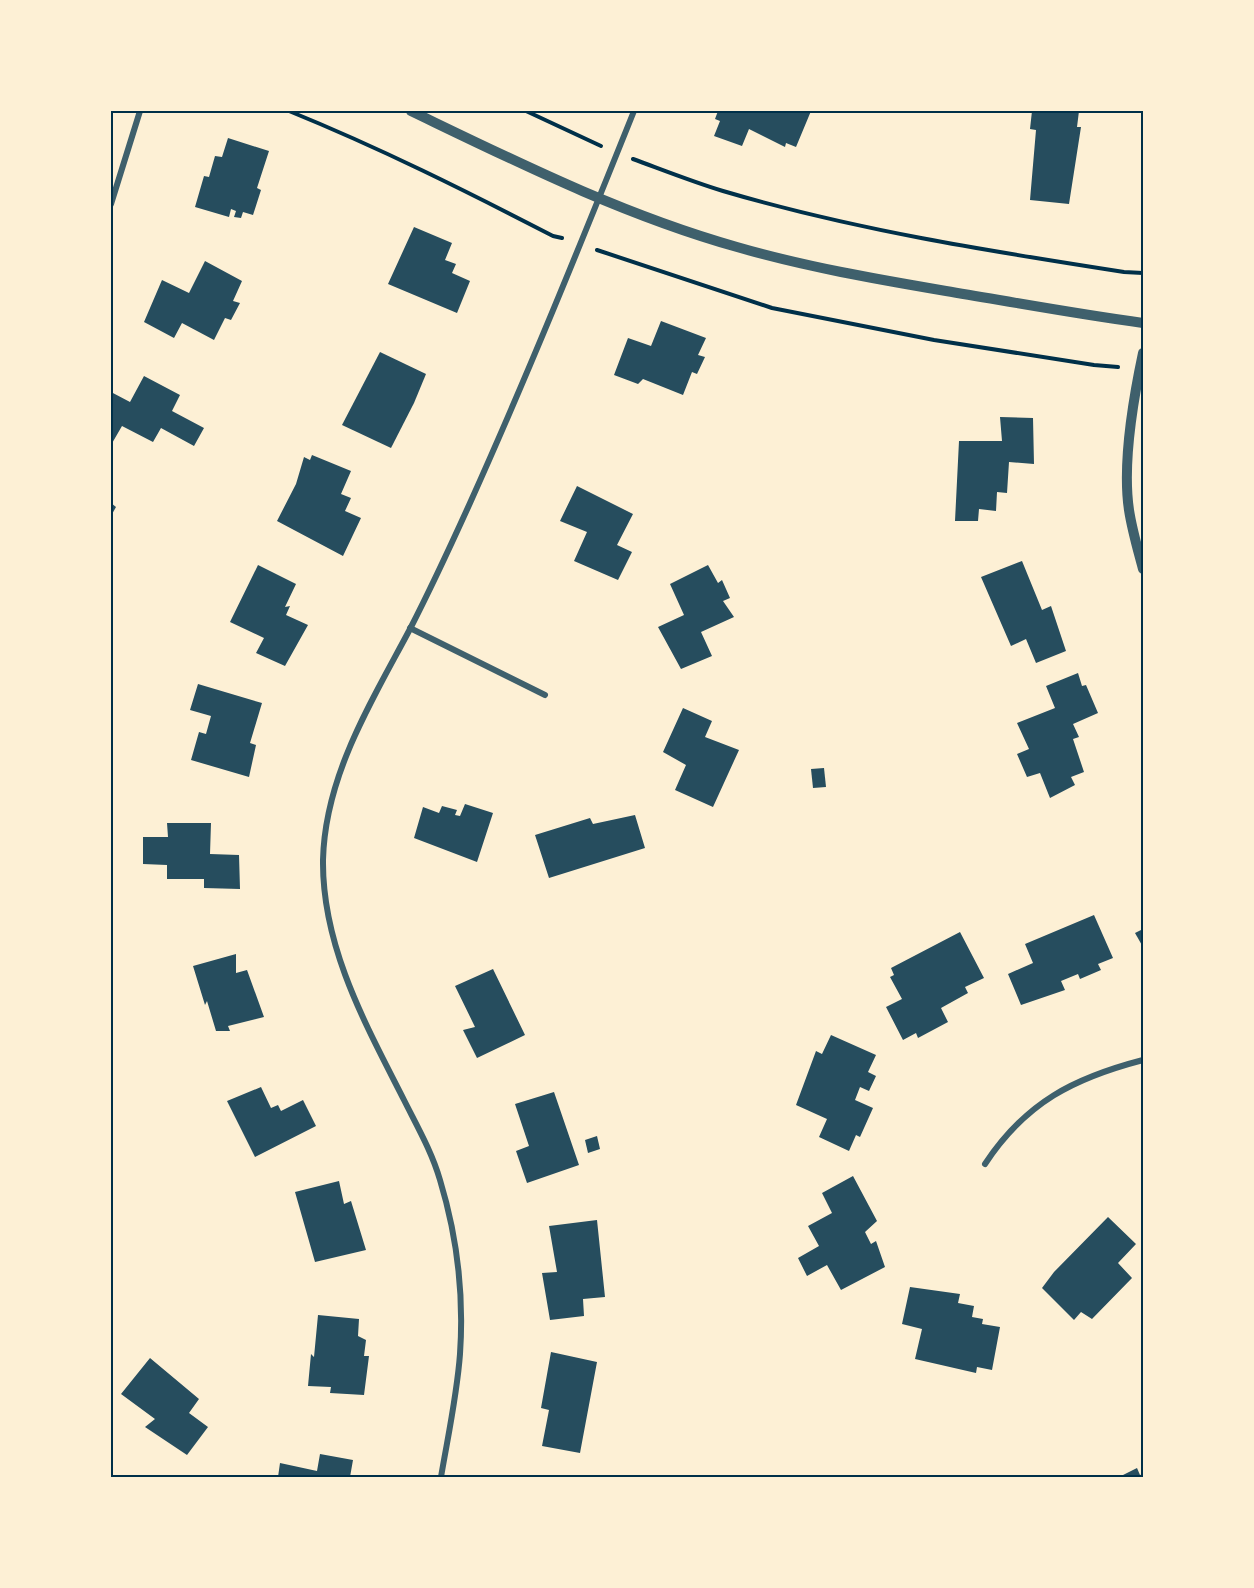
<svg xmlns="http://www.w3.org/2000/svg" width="1254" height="1588" font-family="'Work Sans',sans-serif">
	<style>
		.building { fill: #264d5e }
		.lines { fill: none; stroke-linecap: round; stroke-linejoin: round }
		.path { stroke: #003049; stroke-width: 4 }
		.minor { stroke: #3f606c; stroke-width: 6 }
		.tertiary { stroke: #3f606c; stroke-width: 10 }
		.neatline { fill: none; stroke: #003049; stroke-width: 2 }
	</style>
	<rect width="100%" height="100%" fill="#fdf0d5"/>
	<g class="building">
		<path d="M718,111H811L796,147L786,143L785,147L749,129L742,146L714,136L720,121L715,119Z"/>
		<path d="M1032,111H1079L1077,127H1081L1069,204L1030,200L1036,130L1030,129Z"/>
		<path d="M228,138L269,151L257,188L261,190L253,215L243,212L241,218L234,217L236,211L231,209L229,217L195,207L204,176L209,177L215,156L222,157Z"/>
		<path d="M414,227L452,243L445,260L456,264L452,273L470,281L457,313L388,284Z"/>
		<path d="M205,261L242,281L233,301L240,303L231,320L225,318L214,340L182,323L174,338L144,322L162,280L189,293Z"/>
		<path d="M661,321L706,338L698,355L705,357L697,374L692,372L683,395L643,379L638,384L614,375L628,338L651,346Z"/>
		<path d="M380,352L426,374L414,403L391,448L342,425Z"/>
		<path d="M144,376L180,395L172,411L204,428L194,446L161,428L153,442L122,426L111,445V392L130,402Z"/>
		<path d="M1000,417L1033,418L1034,464L1009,462L1007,493L997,492L996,511L979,509L978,521H955L959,441H1002Z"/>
		<path d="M312,455L351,471L341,494L351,498L345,511L361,518L343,556L277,521L296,484L304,457L310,460Z"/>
		<path d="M577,486L633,514L617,545L632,552L618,580L574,561L587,532L560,521Z"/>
		<path d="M111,503L116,507L111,516Z"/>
		<path d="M1022,561L1042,610L1051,606L1066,651L1036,663L1026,639L1011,646L981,577Z"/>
		<path d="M258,565L296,584L285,607L290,606L286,615L308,625L285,666L256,653L264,638L230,622Z"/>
		<path d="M708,565L718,583L722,580L730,598L723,601L734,617L701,632L712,656L681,669L658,627L684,615L670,584Z"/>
		<path d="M1078,673L1082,686L1086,685L1098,713L1073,724L1079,737L1073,739L1084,772L1071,777L1075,785L1050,798L1040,773L1027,777L1017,754L1029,749L1017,723L1055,708L1046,686Z"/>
		<path d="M198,684L262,703L250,743L256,745L249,777L191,760L199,732L206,734L211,716L190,710Z"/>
		<path d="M683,708L712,721L705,737L739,750L713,807L675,790L686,765L663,752Z"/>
		<path d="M824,768L826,787L813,788L811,769Z"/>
		<path d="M465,804L493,813L477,862L414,838L423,807L439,813L442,806L457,810L455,815L460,816Z"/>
		<path d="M635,815L645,848L549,878L535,835L590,818L593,824Z"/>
		<path d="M167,823H211L210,854L239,855L240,889L204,888V879H167V865L143,864V837H168Z"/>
		<path d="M1094,915L1113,958L1098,964L1101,970L1080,979L1078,974L1061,981L1065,990L1021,1005L1008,974L1033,963L1025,944Z"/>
		<path d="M1143,929V947L1135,933Z"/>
		<path d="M960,932L984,978L965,987L968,993L941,1008L948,1022L918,1038L916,1033L903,1040L886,1007L902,999L890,977L894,975L891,968Z"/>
		<path d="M236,954V973L247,970L264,1017L228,1026L230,1031H216L207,1001L205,1005L193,966Z"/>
		<path d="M493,969L525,1035L477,1058L463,1030L475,1027L455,986Z"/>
		<path d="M831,1035L876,1055L868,1072L876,1076L869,1091L860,1087L855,1100L873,1108L860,1137L856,1135L849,1151L819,1137L827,1119L796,1105L816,1051L822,1054Z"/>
		<path d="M261,1087L271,1108L278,1105L281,1111L303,1100L316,1126L255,1157L227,1101Z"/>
		<path d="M554,1092L579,1165L527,1183L516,1151L529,1146L515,1104Z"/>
		<path d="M597,1136L600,1149L588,1153L585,1140Z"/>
		<path d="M853,1176L877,1221L865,1232L871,1244L876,1241L885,1267L841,1290L827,1265L807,1276L798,1258L819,1246L808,1226L832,1213L822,1193Z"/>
		<path d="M339,1181L344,1204L351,1201L366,1250L315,1262L295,1192Z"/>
		<path d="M1108,1217L1136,1244L1118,1263L1132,1278L1092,1319L1081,1312L1074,1320L1042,1288L1054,1272Z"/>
		<path d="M597,1220L605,1297L583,1299L584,1316L550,1320L542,1273L557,1272L549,1226Z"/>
		<path d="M910,1287L960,1294L958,1303L974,1306L972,1317L983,1319L982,1324L1000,1327L992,1370L977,1367L976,1373L915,1359L922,1329L902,1324Z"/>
		<path d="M318,1315L359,1319L358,1336L366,1340L364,1356H369L364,1395L330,1393L331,1387L308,1386L311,1354L314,1357Z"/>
		<path d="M551,1352L597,1362L580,1453L542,1446L549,1410L541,1408Z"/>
		<path d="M150,1358L199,1399L189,1413L208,1427L187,1455L145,1427L155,1419L121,1394Z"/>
		<path d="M320,1454L353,1460L350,1477H278L280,1463L317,1471Z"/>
		<path d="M1137,1468L1140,1475L1143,1474V1477H1119Z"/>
	</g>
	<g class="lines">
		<g class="path">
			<path d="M289,111C380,148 466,191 553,236L562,238"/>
			<path d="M526,111L601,146"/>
			<path d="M633,159C663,170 693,182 723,191C855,230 989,251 1124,272L1143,273"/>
			<path d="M597,250L772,308L934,340L1094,365L1118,367"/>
		</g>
		<g class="minor">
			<path d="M111,204L140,111"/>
			<path d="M410,628L545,695"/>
			<path d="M985,1164C1026,1102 1074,1078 1143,1060"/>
			<path d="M441,1477C448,1436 457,1395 460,1354C464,1296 457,1236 440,1180C432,1152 417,1126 404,1100C366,1025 322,947 323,860C325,775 372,701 410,629C431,588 451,545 470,503C528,374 581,243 634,111"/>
		</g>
		<g class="tertiary">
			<path d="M411,111C517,162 623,215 737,247C806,267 876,279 946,291C1012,302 1077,314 1143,323"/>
			<path d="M1143,353C1133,400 1122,463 1129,510C1132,530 1138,550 1143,569"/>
		</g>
	</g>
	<rect width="1254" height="1588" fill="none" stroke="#fdf0d5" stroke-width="225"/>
	<rect x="112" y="112" width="1030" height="1364" class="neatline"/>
</svg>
